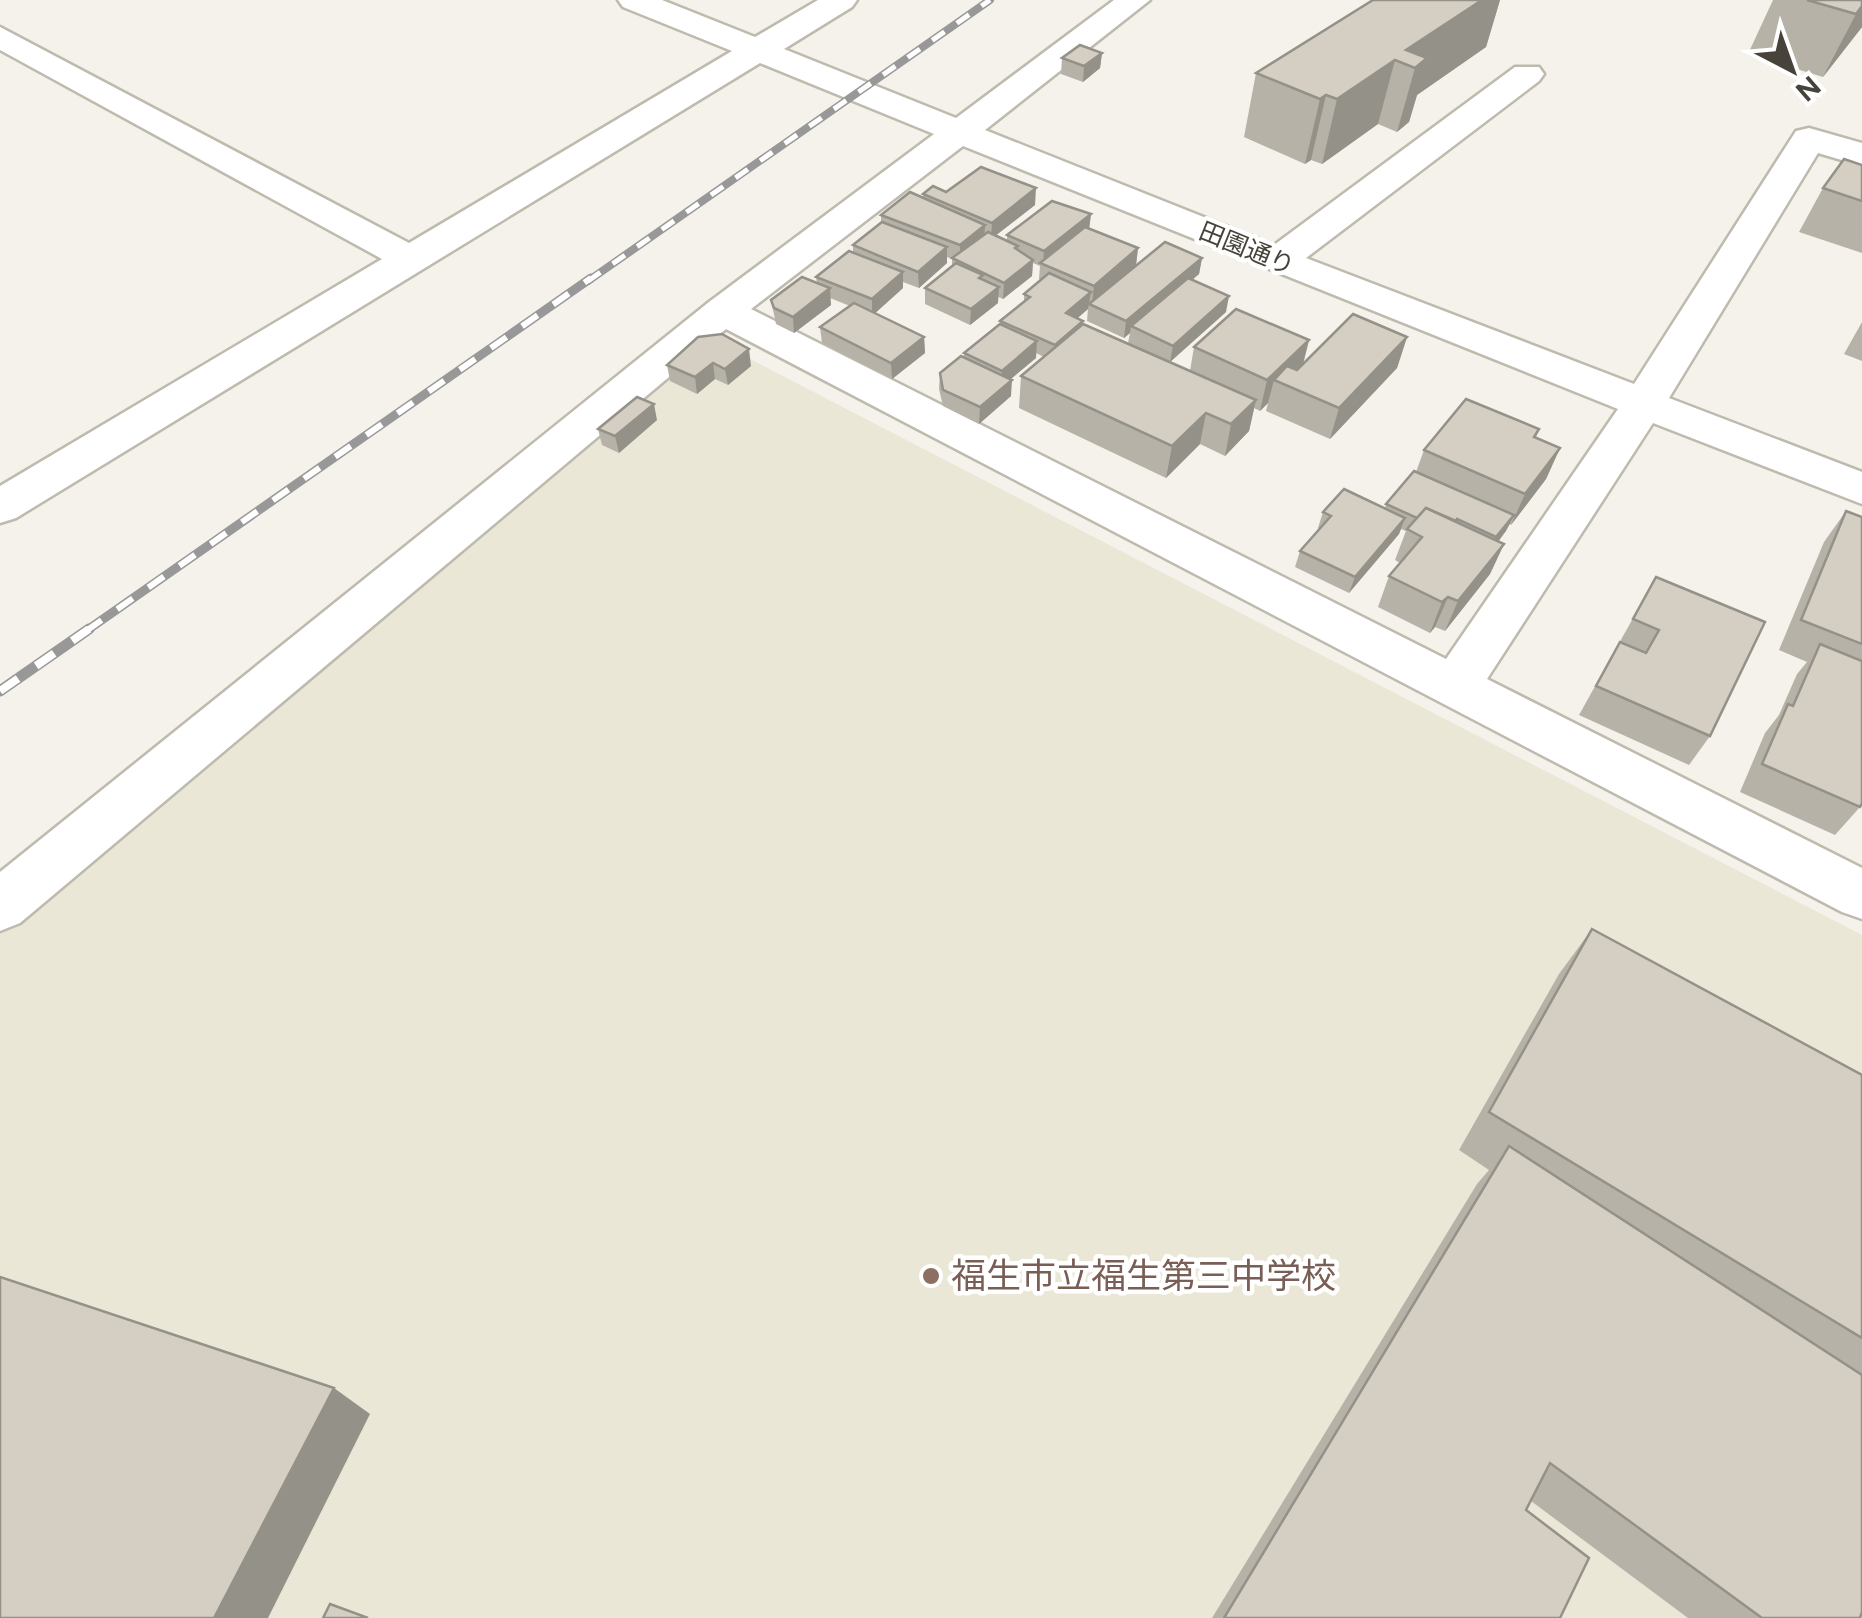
<svg xmlns="http://www.w3.org/2000/svg" width="1862" height="1618" font-family="Figtree,'Noto Sans JP',sans-serif">
	<style>
		.education { fill: #ebe7d7 }
		.lines { fill: none; stroke-linecap: round; stroke-linejoin: round }
		.minor-casing { stroke: #bebaae; stroke-width: 5 }
		.minor { fill: #fff; fill-rule: evenodd }
		.rail-far2-casing { stroke: #989898; stroke-width: 8 }
		.rail-far1-casing { stroke: #989898; stroke-width: 9 }
		.rail-casing { stroke: #989898; stroke-width: 11 }
		.rail-far2 { stroke: #fff; stroke-width: 5; stroke-dasharray: 15; stroke-linecap: butt }
		.rail-far1 { stroke: #fff; stroke-width: 6; stroke-dasharray: 19; stroke-linecap: butt }
		.rail { stroke: #fff; stroke-width: 8; stroke-dasharray: 22; stroke-linecap: butt }
		.wall { fill: #b6b2a7 }
		.shaded-wall { fill: #949188 }
		.building { fill: #d4cfc2; stroke: #949188; stroke-width: 2.5 }
		.education-dot { fill: #8d6e63; stroke: #fff; stroke-width: 4 }
		.labels { text-anchor: middle; stroke-width: 9; stroke-linejoin: round; paint-order: stroke }
		.far-street-label { font-size: 25px; fill: #47433a; stroke: #fff }
		.near-education-label { font-size: 35px; fill: #785e54; stroke: #fff; text-anchor: start }
	</style>
	<rect width="100%" height="100%" fill="#f4f2eb"/>
	<path class="education" d="M727,347L1862,935V1618H0V934L698,350Z"/>
	<g class="lines">
		<defs>
			<path id="minor" d="M618,0H662L755,37L818,0H857L852,7L784,49L956,118L1114,0H1150L985,130L1274,245L1515,67H1539L1544,74L1539,81L1306,258L1634,384L1796,131L1809,128L1862,143V166L1818,153L1669,398L1862,472V504L1653,423L1487,679L1862,868V919L1842,912L726,329L20,923L0,931V872L709,302L934,134L760,63L16,518L0,523V486L382,259L0,50V27L409,243L732,51L623,7ZM963,146L1618,409L1446,659L751,309Z"/>
		</defs>
		<use href="#minor" class="minor-casing"/>
		<use href="#minor" class="minor"/>
		<defs>
			<path id="rail-far2" d="M588,281L990,0"/>
			<path id="rail-far1" d="M86,631L591,278"/>
			<path id="rail" d="M0,691L89,629"/>
		</defs>
		<use href="#rail-far2" class="rail-far2-casing"/>
		<use href="#rail-far1" class="rail-far1-casing"/>
		<use href="#rail" class="rail-casing"/>
		<use href="#rail-far2" class="rail-far2"/>
		<use href="#rail-far1" class="rail-far1"/>
		<use href="#rail" class="rail"/>
	</g>
	<g class="wall">
		<path d="M1373,0H1500L1486,47L1417,95L1409,122L1397,132L1378,124L1322,164L1311,160L1305,164L1244,137L1256,73Z"/>
		<path d="M1773,0H1862V27L1823,77L1748,54Z"/>
		<path d="M1102,53L1100,68L1083,82L1061,74L1062,58Z"/>
		<path d="M1862,165V253L1799,232L1823,188Z"/>
		<path d="M946,192L1035,205L995,236L1007,241V235L1091,214L1089,228L1138,248L1136,265L1116,282L1202,258L1199,274L1192,280L1226,312L1170,362L1128,343L1130,333L1124,338L1087,321L1088,309L1077,318L1083,324L1190,371L1194,347L1309,340L1303,364L1407,337L1397,368L1330,439L1266,411L1268,403L1260,411L1254,408L1249,431L1225,456L1200,444L1166,478L1019,408L1021,376L1044,357L1036,353V358L1011,379V396L979,424L943,406L939,389L940,373L964,357V353L1000,324V321L1024,301V294L1041,280L1039,279L1040,266L1033,263L1032,276L1003,299L998,297V303L970,325L925,304V288L952,267V259L947,257V263L919,288L903,282V288L875,313L924,337L925,353L892,379L822,343L820,327L850,306L830,298L831,305L794,333L776,324L771,300L817,283L816,277L853,252V245L881,223V215L923,197V194Z"/>
		<path d="M1862,322V361L1844,354Z"/>
		<path d="M698,337L751,366L728,385L715,379L697,394L670,381L667,365Z"/>
		<path d="M657,420L619,453L602,445L598,429Z"/>
		<path d="M1539,429L1536,437L1560,448L1546,479L1511,525L1510,524L1499,541L1504,544L1490,574L1445,631L1435,627L1430,633L1378,607L1389,576L1400,563L1395,560L1406,531L1401,529L1399,534L1349,593L1295,567L1300,551L1319,529L1318,528L1323,512L1385,508L1386,504L1416,472L1424,450Z"/>
		<path d="M1846,511L1862,517V803L1860,807L1835,835L1740,792L1765,733L1779,715L1797,674L1807,662L1779,650L1824,542Z"/>
		<path d="M1656,577L1710,736L1689,765L1579,715Z"/>
		<path d="M1592,929L1862,1075V1612L1860,1618H1688L1531,1501L1526,1510L1560,1618H1212L1477,1184L1489,1170L1459,1150L1559,974Z"/>
	</g>
	<g class="shaded-wall">
		<path d="M1482,0H1500L1486,47L1417,95L1409,122L1397,132L1415,68L1406,50Z"/>
		<path d="M1862,6V27L1823,77L1856,14Z"/>
		<path d="M1102,53L1100,68L1083,82L1084,66Z"/>
		<path d="M1395,60L1378,124L1322,164L1337,99Z"/>
		<path d="M1326,95L1311,160L1305,164L1320,99Z"/>
		<path d="M1036,188L1035,205L991,239L992,223Z"/>
		<path d="M1091,214L1089,230L1043,264L1044,251Z"/>
		<path d="M985,225L984,241L960,262V245Z"/>
		<path d="M947,247V263L919,288L918,272Z"/>
		<path d="M1138,248L1136,265L1092,303L1094,286Z"/>
		<path d="M1202,258L1199,274L1135,328L1131,326L1130,333L1124,338L1126,321Z"/>
		<path d="M1033,260L1032,276L1003,299L1004,283Z"/>
		<path d="M903,272V288L872,316V299Z"/>
		<path d="M999,287L998,303L970,325L971,309Z"/>
		<path d="M830,288L831,305L794,333L793,317Z"/>
		<path d="M1091,292L1088,309L1064,330L1066,313Z"/>
		<path d="M1229,296L1226,312L1170,362L1173,346Z"/>
		<path d="M924,337L925,353L892,379L891,363Z"/>
		<path d="M1407,337L1397,368L1330,439L1339,408Z"/>
		<path d="M1309,340L1301,372L1274,380L1268,403L1260,411L1267,380Z"/>
		<path d="M1037,341L1036,358L1001,387L1002,371Z"/>
		<path d="M749,349L751,366L728,385L725,369Z"/>
		<path d="M713,363L715,379L697,394L695,377Z"/>
		<path d="M1012,380L1011,396L979,424L980,407Z"/>
		<path d="M1256,400L1249,431L1225,456L1231,424Z"/>
		<path d="M654,404L657,420L619,453L615,436Z"/>
		<path d="M1206,413L1200,444L1166,478L1172,446Z"/>
		<path d="M1560,448L1546,479L1511,525L1525,494Z"/>
		<path d="M1514,515L1506,531L1489,553L1496,537Z"/>
		<path d="M1405,518L1399,534L1349,593L1355,577Z"/>
		<path d="M1504,544L1490,574L1445,631L1458,601Z"/>
		<path d="M1448,597L1435,627L1430,633L1442,602Z"/>
		<path d="M334,1388L370,1414L268,1618H214Z"/>
	</g>
	<g class="building">
		<path d="M1373,0H1482L1406,50L1427,58L1415,68L1395,60L1337,99L1326,95L1320,99L1256,73Z"/>
		<path d="M1807,0H1862V6L1856,14Z"/>
		<path d="M1080,45L1102,53L1084,66L1062,58Z"/>
		<path d="M1844,159L1862,165V201L1823,188Z"/>
		<path d="M981,167L1036,188L992,223L923,194L933,186L946,192Z"/>
		<path d="M910,192L985,225L960,245L881,215Z"/>
		<path d="M1052,201L1091,214L1044,251L1007,235Z"/>
		<path d="M882,222L947,247L918,272L853,245Z"/>
		<path d="M1085,227L1138,248L1094,286L1040,263Z"/>
		<path d="M988,232L1018,246L1015,248L1033,260L1004,283L952,258Z"/>
		<path d="M1165,242L1202,258L1126,321L1089,304Z"/>
		<path d="M849,251L903,272L872,299L816,277Z"/>
		<path d="M956,263L983,275L979,278L999,287L971,309L925,288Z"/>
		<path d="M1049,273L1091,292L1066,313L1083,321L1055,345L1000,321L1030,297L1024,294Z"/>
		<path d="M802,277L830,288L793,317L774,308L771,300Z"/>
		<path d="M1188,278L1229,296L1173,346L1131,326Z"/>
		<path d="M854,303L924,337L891,363L820,327Z"/>
		<path d="M1236,309L1309,340L1267,380L1194,347Z"/>
		<path d="M1353,314L1407,337L1339,408L1274,380L1287,366L1297,370Z"/>
		<path d="M1000,324L1037,341L1002,371L964,353Z"/>
		<path d="M1083,324L1256,400L1231,424L1206,413L1172,446L1021,376Z"/>
		<path d="M722,334L749,349L725,369L713,363L695,377L667,365L698,337Z"/>
		<path d="M961,356L1012,380L980,407L943,390L940,373Z"/>
		<path d="M637,397L654,404L615,436L598,429Z"/>
		<path d="M1466,399L1539,429L1534,437L1560,448L1525,494L1424,450Z"/>
		<path d="M1414,471L1514,515L1496,537L1457,519L1456,521L1426,508L1417,518L1386,504Z"/>
		<path d="M1344,489L1405,518L1355,577L1300,551L1331,516L1323,512Z"/>
		<path d="M1426,508L1504,544L1458,601L1448,597L1442,602L1389,576L1422,537L1407,529Z"/>
		<path d="M1846,511L1862,517V644L1801,620Z"/>
		<path d="M1656,577L1765,622L1710,736L1596,686L1620,642L1646,653L1659,630L1633,619Z"/>
		<path d="M1820,644L1862,661V803L1860,807L1762,764L1788,704L1793,706Z"/>
		<path d="M1592,929L1862,1075V1338L1489,1112Z"/>
		<path d="M1509,1146L1862,1375V1612L1860,1618H1762L1550,1463L1526,1510L1589,1558L1560,1618H1224Z"/>
		<path d="M0,1277L334,1388L214,1618H0Z"/>
		<path d="M330,1604L368,1618H323Z"/>
	</g>
	<circle class="education-dot" cx="931" cy="1276" r="10"/>
	<g class="labels">
		<g class="far-street-label">
			<text transform="translate(1247 248) rotate(22)" y="9">田園通り</text>
		</g>
		<g class="near-education-label">
			<text x="951" y="1288">福生市立福生第三中学校</text>
		</g>
	</g>
	<g transform="translate(1792 70) rotate(139)" stroke="#ffffff" stroke-width="8" paint-order="stroke">
	<path d="M0-8L18 38L0 25L-18 38Z" fill="#47433a"/>
	<text y="-15" font-size="28" font-weight="bold" text-anchor="middle" fill="#47433a">N</text>
	</g>
</svg>
